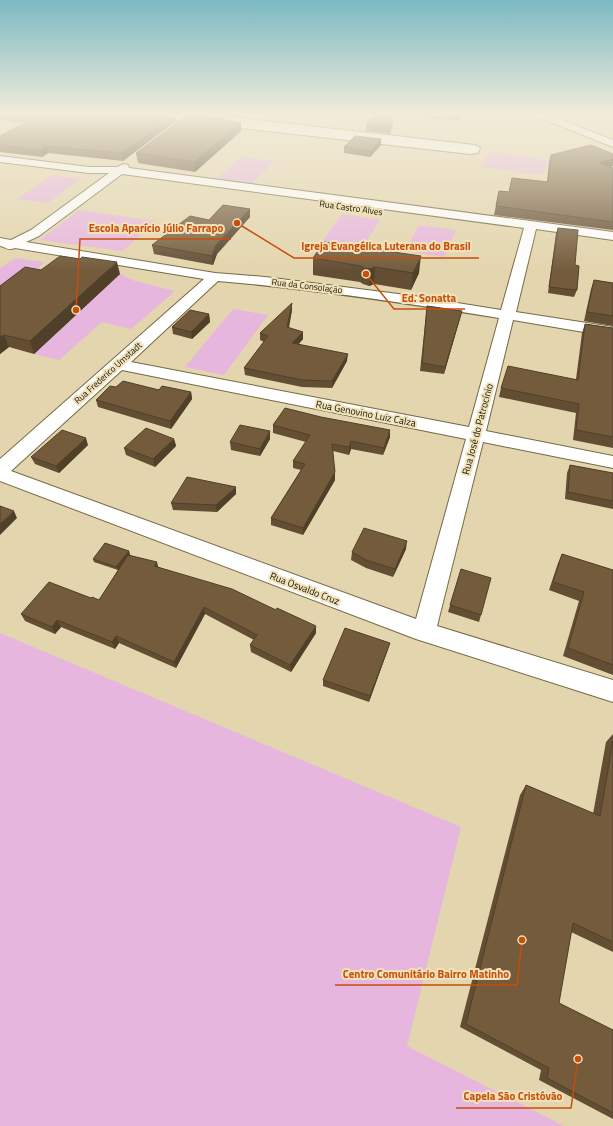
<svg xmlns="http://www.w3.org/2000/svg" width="613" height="1126" font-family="'Titillium Web',sans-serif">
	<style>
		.green { fill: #e7b6de }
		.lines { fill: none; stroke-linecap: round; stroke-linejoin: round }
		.minor-casing { stroke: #756844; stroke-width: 2 }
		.minor { fill: #fff; fill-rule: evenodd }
		.wall { fill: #634e34 }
		.shaded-wall { fill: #50402a }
		.building { fill: #735b3c; stroke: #50402a }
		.labels { text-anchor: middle; stroke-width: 4; stroke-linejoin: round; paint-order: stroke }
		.far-street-label { font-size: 9px; fill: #181305; stroke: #f0e2ba }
		.street-label { font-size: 10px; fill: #181305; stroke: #f0e2ba }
		.leader { fill: none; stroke: #c94e0b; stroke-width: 1.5 }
		.callout-dot { fill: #c94e0b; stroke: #f0e2ba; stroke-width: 1.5 }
		.callout-label { font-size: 11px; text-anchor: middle; font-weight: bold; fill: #c94e0b; stroke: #f0e2ba; stroke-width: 4; stroke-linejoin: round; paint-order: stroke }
	</style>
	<rect width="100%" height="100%" fill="#e3d5ad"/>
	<g class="green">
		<path d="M489,152L548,160L542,175L481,167Z"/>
		<path d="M242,157L275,161L250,185L215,180Z"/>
		<path d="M52,175L81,179L48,203L17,199Z"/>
		<path d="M79,210L154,221L123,251L40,240Z"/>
		<path d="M342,214L380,220L362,248L322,242Z"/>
		<path d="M419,225L456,230L444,257L405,251Z"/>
		<path d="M16,258L44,262L29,279L0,302V268Z"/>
		<path d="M120,274L135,281L175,291L131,329L102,322L59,360L34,354Z"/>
		<path d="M233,309L268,315L224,375L185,367Z"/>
		<path d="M0,633L461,827L407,1046L564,1126H0Z"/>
	</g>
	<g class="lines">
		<defs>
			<g id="minor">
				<path d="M154,114H204L475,145L480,148L478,153L470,154L189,122L158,117Z"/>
				<path d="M534,114H546L613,140V147L536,116Z"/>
				<path d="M0,156L89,167H117L124,164L128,165L129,168L613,232V240L536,229L516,312L613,327V337L513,320L486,431L613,456V468L483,442L437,626L613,680V702L416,639L0,481V459L204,279L15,248C7,251 6,247 0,246V238L11,240L31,230L109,173H89L0,162ZM122,174L524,228L501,310L414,296L265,277L215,273L26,242L39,236ZM218,281C312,289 406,303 499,318L469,427L131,362ZM122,370L466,439L416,619L11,471Z"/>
			</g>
		</defs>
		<use href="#minor" class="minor-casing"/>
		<use href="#minor" class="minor"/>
	</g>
	<g class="wall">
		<path d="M0,114H38L21,123L0,120Z"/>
		<path d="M175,114L176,121L123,161L48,153L42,157L0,152V136Z"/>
		<path d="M215,114H243L240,117Z"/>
		<path d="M393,114L391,134L366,131V123Z"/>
		<path d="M409,114H464L461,121L408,116Z"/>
		<path d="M225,120L241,131L195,172L138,163L136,153Z"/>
		<path d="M381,139V145L370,157L344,153V147Z"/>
		<path d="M613,154V166L610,167L613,168V230L494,215L499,191L509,192L547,182L549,162L551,155Z"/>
		<path d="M250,209V217L217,254L213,265L154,254L152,245L209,220Z"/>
		<path d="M558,228L575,265L577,290L574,297L548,293L556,233Z"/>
		<path d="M313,258L419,273L411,290L374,284L369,286L363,284L360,282L313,275Z"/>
		<path d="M41,270L120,274L34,354L9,347L0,354V286Z"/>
		<path d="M594,280L613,283V326L584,321L591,289Z"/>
		<path d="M427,306L462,311L444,374L420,371Z"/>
		<path d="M292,310L289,328L303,332V339L299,344L347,361L332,388L302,387L245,375L244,368L264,342L260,340V333Z"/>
		<path d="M209,314L210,322L192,339L173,334L172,327Z"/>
		<path d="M585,324L613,328V448L573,440L576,413L499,397L501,388L576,379L582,333Z"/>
		<path d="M116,387L191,392L192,399L171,429L98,407L96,400Z"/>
		<path d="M273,425L390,437L383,455L351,449L349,455L333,451L335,480L303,535L271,525V518L301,470L293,468V461L306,442L273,433Z"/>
		<path d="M174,439L176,446L155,467L126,455L124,448Z"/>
		<path d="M270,439L260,456L231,450L230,442Z"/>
		<path d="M88,445L59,473L35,464L31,457Z"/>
		<path d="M570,465L613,473V509L565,499L567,473Z"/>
		<path d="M236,494L217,512L173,510L171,503Z"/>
		<path d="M406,549L393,577L366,568L351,560L352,552Z"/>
		<path d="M129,551L130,555L316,633L291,672L251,652L250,645L254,640L205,614L176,668L119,643L115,649L61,627L55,634L25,621L21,614L91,598L99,600L120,567L118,570L94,562L93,559Z"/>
		<path d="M562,554L613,570V675L563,656L579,601L549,590L558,563Z"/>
		<path d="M461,569L481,615L479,622L448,612Z"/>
		<path d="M388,649L369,702L323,686V680Z"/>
		<path d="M613,734V952L571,932L559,1003L613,1030V1119L539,1080L541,1070L460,1027L520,795L526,785L593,814L606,742Z"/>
	</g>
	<g class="shaded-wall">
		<path d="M24,114H38L21,123L19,116Z"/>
		<path d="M175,114L176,121L123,161L122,153Z"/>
		<path d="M239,114H243L240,117Z"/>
		<path d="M462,114H464L461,121Z"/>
		<path d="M241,122V131L195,172L194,162Z"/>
		<path d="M381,139V145L370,157L371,151Z"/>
		<path d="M46,146L48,153L42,157L40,150Z"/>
		<path d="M613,159V166L597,171L600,163Z"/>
		<path d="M250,209V217L217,254L213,265L212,256L216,245Z"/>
		<path d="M421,256L419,273L411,290L413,273Z"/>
		<path d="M117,262L120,274L34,354L30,341Z"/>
		<path d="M375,267L374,284L369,286L370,269Z"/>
		<path d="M292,303V310L287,335V327Z"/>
		<path d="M462,311L444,374L445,367Z"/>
		<path d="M209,314L210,322L192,339L191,332Z"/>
		<path d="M303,332V339L292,350V343Z"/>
		<path d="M4,335L9,347L0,354V337Z"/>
		<path d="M348,354L347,361L332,388V381Z"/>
		<path d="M191,392L192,399L171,429L170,421Z"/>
		<path d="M390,430V437L383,455L384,448Z"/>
		<path d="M270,431V439L260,456V449Z"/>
		<path d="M86,438L88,445L59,473L56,466Z"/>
		<path d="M174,439L176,446L155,467L153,459Z"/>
		<path d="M351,441V449L349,455V447Z"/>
		<path d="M335,472V480L303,535V528Z"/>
		<path d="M236,487V494L217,512L216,505Z"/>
		<path d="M14,511L17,518L0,535V524Z"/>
		<path d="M407,541L406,549L393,577L395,569Z"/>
		<path d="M129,551L130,555L118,570L116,567Z"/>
		<path d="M157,562L159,570L154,566Z"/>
		<path d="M204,607L205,614L176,668L174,662Z"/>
		<path d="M57,620L61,627L55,634L52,627Z"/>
		<path d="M316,626V633L291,672L290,665Z"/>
		<path d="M116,636L119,643L115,649L112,642Z"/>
		<path d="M390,643L388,649L369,702L370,696Z"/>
	</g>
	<g class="building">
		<path d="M4,114H24L19,116Z"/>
		<path d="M41,114H175L122,153L46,146L40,150L0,145V136Z"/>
		<path d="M189,114L225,118L223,120L241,122L194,162L136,153Z"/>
		<path d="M376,114H393L392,126L366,123Z"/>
		<path d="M355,136L381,139L371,151L344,147Z"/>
		<path d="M591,145L613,154V159L600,163L613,168V222L496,206L499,191L509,192L512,178L548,182L551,155Z"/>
		<path d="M223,205L250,209L216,245L212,256L152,245L190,216L209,220Z"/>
		<path d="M558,228L578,230L575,265L579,266L577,290L549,287Z"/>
		<path d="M324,242L421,256L413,273L375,267L370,269L364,268L361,266L313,258Z"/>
		<path d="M60,256L80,259L82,257L117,262L30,341L4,335L0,337V286L25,267L41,270Z"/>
		<path d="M594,280L613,283V316L587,312Z"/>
		<path d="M292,303L287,327L303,332L292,343L348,354L332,381L302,380L244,368L268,336L260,333Z"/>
		<path d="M427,306L462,311L445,367L422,363Z"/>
		<path d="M190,310L209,314L191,332L172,327Z"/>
		<path d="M585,324L613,328V437L576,430L579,404L501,388L508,366L578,380Z"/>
		<path d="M123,381L159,390L162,386L191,392L170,421L96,400L110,386L116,387Z"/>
		<path d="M285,408L321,417L390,430L384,448L351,441L349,447L332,444L335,472L303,528L271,518L305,464L293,461L310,435L273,425Z"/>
		<path d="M240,425L270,431L260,449L230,442Z"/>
		<path d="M146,428L174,439L153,459L124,448Z"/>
		<path d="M62,430L86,438L56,466L31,457Z"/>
		<path d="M570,465L613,473V501L568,492Z"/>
		<path d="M187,477L236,487L216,505L171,503Z"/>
		<path d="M0,506L14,511L0,524Z"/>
		<path d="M364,528L407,541L395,569L366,560L352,552Z"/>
		<path d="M105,543L129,551L116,567L93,559Z"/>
		<path d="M562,554L613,570V665L568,648L584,592L553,582Z"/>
		<path d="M128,555L157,562L154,566L232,589L276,610L277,608L316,626L290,665L250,645L257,635L204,607L174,662L116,636L112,642L57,620L52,627L21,614L49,582L91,598L92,597L99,600Z"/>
		<path d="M461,569L491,578L481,615L450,605Z"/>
		<path d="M345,628L390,643L370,696L323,680Z"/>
		<path d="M613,741V942L573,923L559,1003L613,1030V1113L547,1078L549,1068L466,1024L526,785L600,816Z"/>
	</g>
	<linearGradient id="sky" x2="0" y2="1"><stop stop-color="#7bb9c3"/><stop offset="0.42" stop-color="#f2ecda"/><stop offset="1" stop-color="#f2ecda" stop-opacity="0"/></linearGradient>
	<rect width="613" height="271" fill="url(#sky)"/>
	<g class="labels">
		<g class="far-street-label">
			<text transform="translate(351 208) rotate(8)" y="3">Rua Castro Alves</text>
			<text transform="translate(307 286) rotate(7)" y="3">Rua da Consolação</text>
			<text transform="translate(108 373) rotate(-42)" y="3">Rua Frederico Umstadt</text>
		</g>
		<g class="street-label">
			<text transform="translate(366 413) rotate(11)" y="4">Rua Genovino Luiz Calza</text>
			<text transform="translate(477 429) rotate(-75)" y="4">Rua José do Patrocínio</text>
			<text transform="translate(305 588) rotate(21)" y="4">Rua Osvaldo Cruz</text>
		</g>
	</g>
	<path class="leader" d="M76 310L80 239H231M237 223L294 258H479M366 274L394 309H465M522 940L517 985H335M578 1059L571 1108H456"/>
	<g class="callout-dot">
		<circle cx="76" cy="310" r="4"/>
		<circle cx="237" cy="223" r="4"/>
		<circle cx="366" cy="274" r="4"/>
		<circle cx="522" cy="940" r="4"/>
		<circle cx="578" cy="1059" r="4"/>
	</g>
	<g class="callout-label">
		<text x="156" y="232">Escola Aparício Júlio Farrapo</text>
		<text x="386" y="250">Igreja Evangélica Luterana do Brasil</text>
		<text x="429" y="302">Ed. Sonatta</text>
		<text x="426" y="978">Centro Comunitário Bairro Matinho</text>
		<text x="513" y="1100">Capela São Cristóvão</text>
	</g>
</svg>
